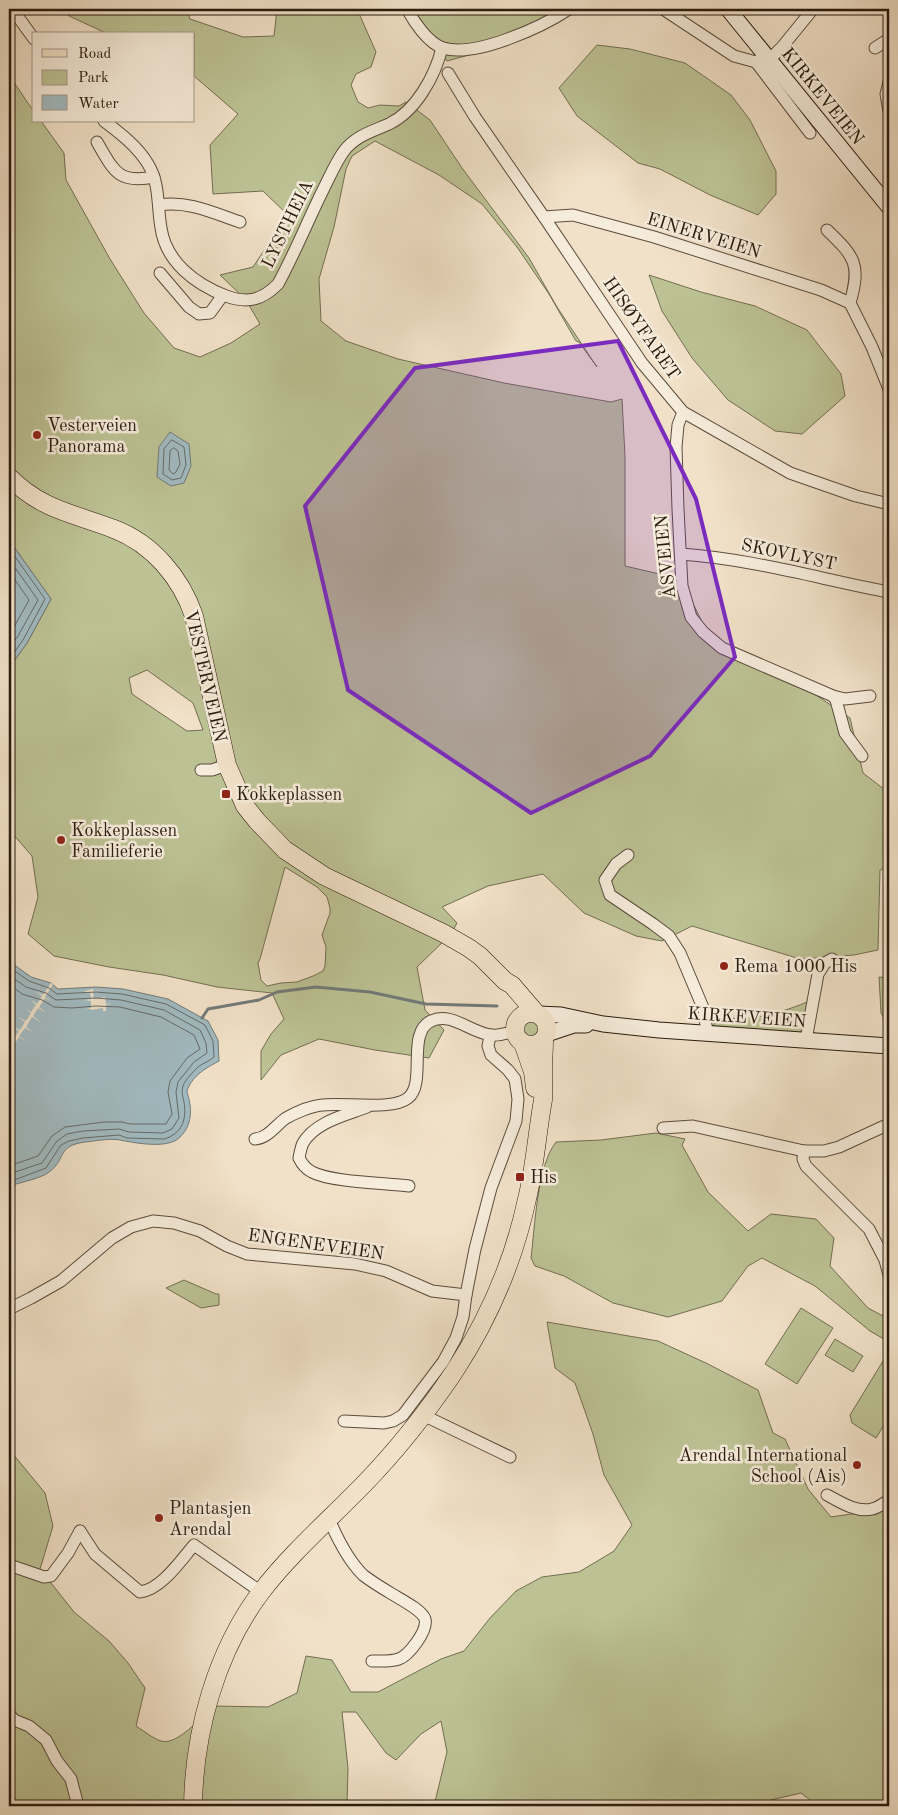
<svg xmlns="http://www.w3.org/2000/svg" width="898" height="1815" font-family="'Old Standard TT',serif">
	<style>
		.green { fill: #bcc294; stroke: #726e51; fill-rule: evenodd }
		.water { fill: #a1bac1; stroke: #717a79 }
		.pier { fill: #f1e1c8 }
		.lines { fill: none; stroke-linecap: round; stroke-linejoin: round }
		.shore { stroke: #656a68; stroke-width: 1 }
		.stream { stroke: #717a79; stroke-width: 3 }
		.street-casing { stroke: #5b4c3c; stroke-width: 13 }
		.secondary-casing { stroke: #291b0e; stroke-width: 17 }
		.primary-casing { stroke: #291b0e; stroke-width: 19 }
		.street { stroke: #f6ecdb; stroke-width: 11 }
		.secondary { stroke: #f6ecdb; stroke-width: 15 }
		.primary { stroke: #f1e1c8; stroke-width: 18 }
		.marked { fill: #7b2cbf; fill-opacity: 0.2; stroke: #7b2cbf; stroke-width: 4; stroke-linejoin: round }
		.poi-dot { fill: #8f2418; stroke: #f6ecdb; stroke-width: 2 }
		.labels { text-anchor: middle; stroke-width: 5; stroke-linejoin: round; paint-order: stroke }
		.street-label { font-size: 18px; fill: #291b0e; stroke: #f6ecdb }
		.poi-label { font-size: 18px; fill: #291b0e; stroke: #f6ecdb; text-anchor: start }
	</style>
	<rect width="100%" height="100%" fill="#f1e1c8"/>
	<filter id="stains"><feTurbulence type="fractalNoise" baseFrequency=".004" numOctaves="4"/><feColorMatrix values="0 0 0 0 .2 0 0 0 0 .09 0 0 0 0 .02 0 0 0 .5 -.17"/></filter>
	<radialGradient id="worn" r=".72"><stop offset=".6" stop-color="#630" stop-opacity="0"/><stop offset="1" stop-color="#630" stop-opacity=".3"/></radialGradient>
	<g class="green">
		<path d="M65,9H187L190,19L243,37L274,36L277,9H357L376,52L371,67L356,74L351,85L358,102L368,108L380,105L399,106L406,102L430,120L462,168L529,258L557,307L597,367L579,342L576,341L549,294L517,247L482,204L439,175L375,141L352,156L346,169L334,227L319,279L321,321L346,341L398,359L504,383L611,402L622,399L625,456V566L681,579L707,632L754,662L804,687L850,718L863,773L889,793V866L880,870L878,950L854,955L800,959L692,926L662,941L636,936L584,913L543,874L488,886L442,907L457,923L451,934L417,967L425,1010L444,1030L429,1058L375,1050L319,1039L281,1055L261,1080V1051L271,1034L284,1019L272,993L217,987L163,975L109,967L54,956L28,934L38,897L32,856L12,833L9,834V668L27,643L51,599L9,540V75L34,112V121H41L64,153L66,180L110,259L144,313L174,348L200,357L231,343L260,324L246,300L220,275L253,267L288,215L263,191L213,194L210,145L238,114L194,76V34H108L69,16ZM147,670L193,703L203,730L187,731L132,694L129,678ZM285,867L317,887L327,897L330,908V913L322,935L326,947L325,966L323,971L313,976L297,982L281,983L267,986L261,980L258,963L260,959Z"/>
		<path d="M404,9H568L502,46L447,61L413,22Z"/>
		<path d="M597,45L630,49L685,63L731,95L750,120L776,171V194L758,215L710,195L660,169L638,163L577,116L559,88Z"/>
		<path d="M649,275L701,292L755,306L807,330L841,374L845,396L802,434L775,431L728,400L692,358L662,311Z"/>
		<path d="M879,977L889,978V1040H883L887,1024L881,1013Z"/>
		<path d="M812,1000L806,1034L716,1028L713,1025L718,1017C752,1022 781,1013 812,1000Z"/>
		<circle cx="531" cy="1029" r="9"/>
		<path d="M656,1133L685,1139L682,1145L708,1192L748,1231L771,1214L816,1219L834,1238L830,1266L868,1308L883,1316L889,1286V1342L870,1331L815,1286L762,1258L748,1266L722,1301L668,1317L613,1303L564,1276L535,1266L531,1258C535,1226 537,1166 556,1142L601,1140Z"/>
		<path d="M184,1280L216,1294H219V1305L201,1308L166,1288Z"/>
		<path d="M801,1308L833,1328L797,1384L765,1364Z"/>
		<path d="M547,1322L658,1341L708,1364L758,1390L773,1433L785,1439L808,1489L831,1517L872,1511L889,1500V1806H818L801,1793L762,1802L761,1806H434L447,1752L441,1721L421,1734L396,1760L386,1753L356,1712H342L348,1768L347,1806H9V1423L13,1454L45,1493L53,1526L40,1569L74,1612L109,1641L128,1663L145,1688L136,1726C144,1731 152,1738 161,1741C177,1746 202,1717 212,1706L268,1707L297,1693L306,1656L332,1660L351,1692H378L441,1659L464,1651L490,1618L516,1591L542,1577L579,1572L614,1551L632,1525L604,1475L593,1434L575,1383L555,1368Z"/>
		<path d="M835,1339L863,1356L853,1372L825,1355Z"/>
		<path d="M883,1361L889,1365V1417L876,1438L852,1423L850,1415Z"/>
	</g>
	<g class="water">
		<path d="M170,432L189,444L191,466L184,483L171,486L157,477L159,447Z"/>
		<path d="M9,540L51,599L27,643L9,668Z"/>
		<path d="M9,961L31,977L51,983L58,989L96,987L123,989L168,999L208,1021L218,1040L219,1061C208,1067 194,1074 188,1088C186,1091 188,1095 189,1099C192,1113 191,1127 179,1138C167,1149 135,1143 120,1140C110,1138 96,1141 85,1142C56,1146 67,1159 49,1172C42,1178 22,1182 13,1185L9,1195Z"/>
	</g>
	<g class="pier">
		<path d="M51,983L53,984L45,997L54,1003L45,998L39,1007L47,1013L38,1008L33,1016L41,1022L32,1017L26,1027L34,1032L25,1028L19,1036L28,1042L19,1037L15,1043L9,1036L14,1039L19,1031L12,1026L20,1030L25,1022L18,1017L26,1021L31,1013L24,1008L31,1012L36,1005L30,999L37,1004L42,996L35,991L43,995Z"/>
		<path d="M93,989V991L101,990L93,992L94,999L105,997L106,1004L112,1003L106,1005V1011H103V1008L91,1010V1009H85L91,1008V1001L84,1000L91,999L90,992H83Z"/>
	</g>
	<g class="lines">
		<g class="shore">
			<path d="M172,440L184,447L186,465L181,478L172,480L163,474L164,449Z"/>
			<path d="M174,448L178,451L180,464L176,472L173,474L169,470L170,451Z"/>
			<path d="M9,548L45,599L23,640L9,660"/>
			<path d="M9,559L38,600L18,636L9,649"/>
			<path d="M9,571L29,600L9,636"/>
			<path d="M9,967L29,981L49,988L57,994L96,992L122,994L166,1004L205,1025L213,1041L214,1057C210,1061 203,1063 198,1067C193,1072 185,1080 183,1086C181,1092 183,1097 184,1102C187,1119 182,1134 164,1139L127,1138L119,1135L83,1138L69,1141L61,1145L46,1168L9,1182"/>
			<path d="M9,975L26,987L46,993L56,1000L96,998L121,1000L164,1010L200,1030L206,1043L207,1053L194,1062L178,1082L176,1092L179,1118L172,1129L163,1133L129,1132L119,1129L83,1131L67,1134L57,1141L42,1163L9,1174"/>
			<path d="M9,984L22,994L42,1000L54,1007L72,1008L96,1006L120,1007L161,1017L194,1035L200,1049L187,1058L170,1081L168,1092L172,1114L166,1124H130L122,1122H104L65,1127L52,1136L38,1156L9,1166"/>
		</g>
		<path class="stream" d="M202,1018L208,1009L259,1000L277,992L316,987L370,992L426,1004L497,1006"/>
		<defs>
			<g id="street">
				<path d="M407,9C414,22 428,43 443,48C475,58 542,27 569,9"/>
				<path d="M663,9L734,56L756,62L766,55"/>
				<path d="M13,10L34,39"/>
				<path d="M875,48L889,39"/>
				<path d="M770,59L782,47L813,9"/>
				<path d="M756,62L810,133"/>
				<path d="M448,73L475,117L544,217L642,363L683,412L790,473L856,496L889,504"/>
				<path d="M889,82L886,94L889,111"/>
				<path d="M104,121C120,133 138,147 148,164C160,184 157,205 161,228C166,262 195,284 226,296C248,304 262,300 278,284C295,253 308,220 324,188C330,176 336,162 344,151C355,136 373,131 389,124C416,111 435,76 442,48"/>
				<path d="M97,142C114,171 118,184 154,177"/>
				<path d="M159,205C187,200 214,213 240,222"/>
				<path d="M544,217L573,215L654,237L821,290L850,303L872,347L889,389"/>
				<path d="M827,230C855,257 861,264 850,303"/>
				<path d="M160,273L189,307L199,314L210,313L223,295"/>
				<path d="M683,412L678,425L676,447L678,509L682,586L691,617L703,632L722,648L833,696L845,699L870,696"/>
				<path d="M681,554C752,559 820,579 889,592"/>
				<path d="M833,696L836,700L845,733L862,756"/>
				<path d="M201,770H212L227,765"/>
				<path d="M628,855L616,864L605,880L610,895L653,924L669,936L680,953L704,1010L707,1033"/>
				<path d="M806,1040L818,974L825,963L832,959"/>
				<path d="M367,1107C346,1115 315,1122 303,1143C301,1147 300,1153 299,1158C302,1164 306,1169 312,1172C330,1182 386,1183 409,1186"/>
				<path d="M663,1128L693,1126L804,1151H824L839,1147L889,1124"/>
				<path d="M255,1139C268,1138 276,1125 286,1118C295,1113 311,1106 322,1105C343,1102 392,1111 408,1098C427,1083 406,1033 431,1021C452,1011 472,1034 492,1035C500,1036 507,1033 515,1031"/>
				<path d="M804,1151L803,1159L806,1166L869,1229L885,1260L889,1275"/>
				<path d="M9,1309L31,1298L61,1281L112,1238L131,1227L153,1221L174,1223L200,1231L227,1246L247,1254L355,1264L386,1271L432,1291L466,1295"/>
				<path d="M423,1415L510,1457"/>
				<path d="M344,1421L384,1423L393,1421L403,1415L443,1362L456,1338L463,1317L466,1295L475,1249L491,1188L516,1121L518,1099L515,1079L508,1070L491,1055L488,1046L490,1036"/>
				<path d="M827,1495C840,1502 857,1513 872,1509C878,1508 884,1503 889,1500"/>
				<path d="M329,1519C337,1538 349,1561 363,1575C372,1582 382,1588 392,1594C400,1599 422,1610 425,1619C428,1631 409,1655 399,1659C390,1662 381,1661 372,1661"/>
				<path d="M80,1531L95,1554L140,1592C161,1590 181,1560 194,1545L261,1592"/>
				<path d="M9,1565L44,1577L51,1576L68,1553L80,1531"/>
				<path d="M9,1714L14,1720L29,1726L46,1740L57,1761L71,1779L78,1806"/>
			</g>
			<g id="secondary">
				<path d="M728,9L889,207"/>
				<path d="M538,1014L561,1015L603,1024L659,1030L889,1046"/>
				<path d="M547,1034L574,1025H586"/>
			</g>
			<g id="primary">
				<path d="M9,477C42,510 72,513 114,529C153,544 181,578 194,616L227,765L245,806L257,821L285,850L324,876L443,933L469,948L480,956L505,981L512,985L536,1013"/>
				<circle cx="531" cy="1029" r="16"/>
				<path d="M523,1043L533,1072L535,1088"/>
				<path d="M193,1806C194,1732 216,1652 261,1592C291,1553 329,1520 364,1484C397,1450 427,1412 454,1372C488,1320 514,1260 527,1199C535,1167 537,1133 543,1100C544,1092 543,1082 543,1074C543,1062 544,1050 544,1039"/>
			</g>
		</defs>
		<use href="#street" class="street-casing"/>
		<use href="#secondary" class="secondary-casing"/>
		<use href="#primary" class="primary-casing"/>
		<use href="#street" class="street"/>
		<use href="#secondary" class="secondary"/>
		<use href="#primary" class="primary"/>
	</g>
	<path class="marked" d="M618,341L696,499L735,657L650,756L531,813L348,690L305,506L415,368Z"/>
	<g class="poi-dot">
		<circle cx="37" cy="435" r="5"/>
		<rect x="221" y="789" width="10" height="10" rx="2.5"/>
		<circle cx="61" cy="840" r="5"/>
		<circle cx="724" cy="966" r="5"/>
		<rect x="515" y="1172" width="10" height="10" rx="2.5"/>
		<circle cx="857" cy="1465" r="5"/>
		<circle cx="159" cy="1518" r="5"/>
	</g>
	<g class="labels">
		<g class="street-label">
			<text transform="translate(823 96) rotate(51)" y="6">KIRKEVEIEN</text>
			<text transform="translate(287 224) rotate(-64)" y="6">LYSTHEIA</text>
			<text transform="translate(704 235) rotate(17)" y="6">EINERVEIEN</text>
			<text transform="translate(642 328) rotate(55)" y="6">HISØYFARET</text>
			<text transform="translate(789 554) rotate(12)" y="6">SKOVLYST</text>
			<text transform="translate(665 557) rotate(-96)" y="6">ÅSVEIEN</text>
			<text transform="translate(206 676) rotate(77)" y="6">VESTERVEIEN</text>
			<text transform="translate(747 1017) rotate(4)" y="6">KIRKEVEIEN</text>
			<text transform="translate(316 1244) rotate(8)" y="6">ENGENEVEIEN</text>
		</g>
		<g class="poi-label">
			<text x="47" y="431">Vesterveien<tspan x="47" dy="21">Panorama</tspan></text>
			<text x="236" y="800">Kokkeplassen</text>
			<text x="71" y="836">Kokkeplassen<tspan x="71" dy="21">Familieferie</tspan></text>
			<text x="734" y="972">Rema 1000 His</text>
			<text x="530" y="1183">His</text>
			<text x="847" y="1461" text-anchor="end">Arendal International<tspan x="847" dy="21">School (Ais)</tspan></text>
			<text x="169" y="1514">Plantasjen<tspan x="169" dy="21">Arendal</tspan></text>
		</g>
	</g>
	<rect width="898" height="1815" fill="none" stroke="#f1e1c8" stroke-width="30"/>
	<rect x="10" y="10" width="878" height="1795" fill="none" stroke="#291b0e" stroke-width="2.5"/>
	<rect x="15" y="15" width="868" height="1785" fill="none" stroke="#291b0e"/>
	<rect x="32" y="32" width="162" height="90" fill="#f6ecdb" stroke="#a49889"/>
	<rect x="42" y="49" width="25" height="8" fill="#f1e1c8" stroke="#a49889"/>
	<text x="78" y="58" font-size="15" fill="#291b0e">Road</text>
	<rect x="42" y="70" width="25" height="15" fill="#bcc294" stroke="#a49889"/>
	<text x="78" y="82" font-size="15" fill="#291b0e">Park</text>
	<rect x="42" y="95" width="25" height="15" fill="#a1bac1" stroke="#a49889"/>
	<text x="78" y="108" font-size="15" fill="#291b0e">Water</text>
	<rect width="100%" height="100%" filter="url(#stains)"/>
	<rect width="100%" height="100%" fill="url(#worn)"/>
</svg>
